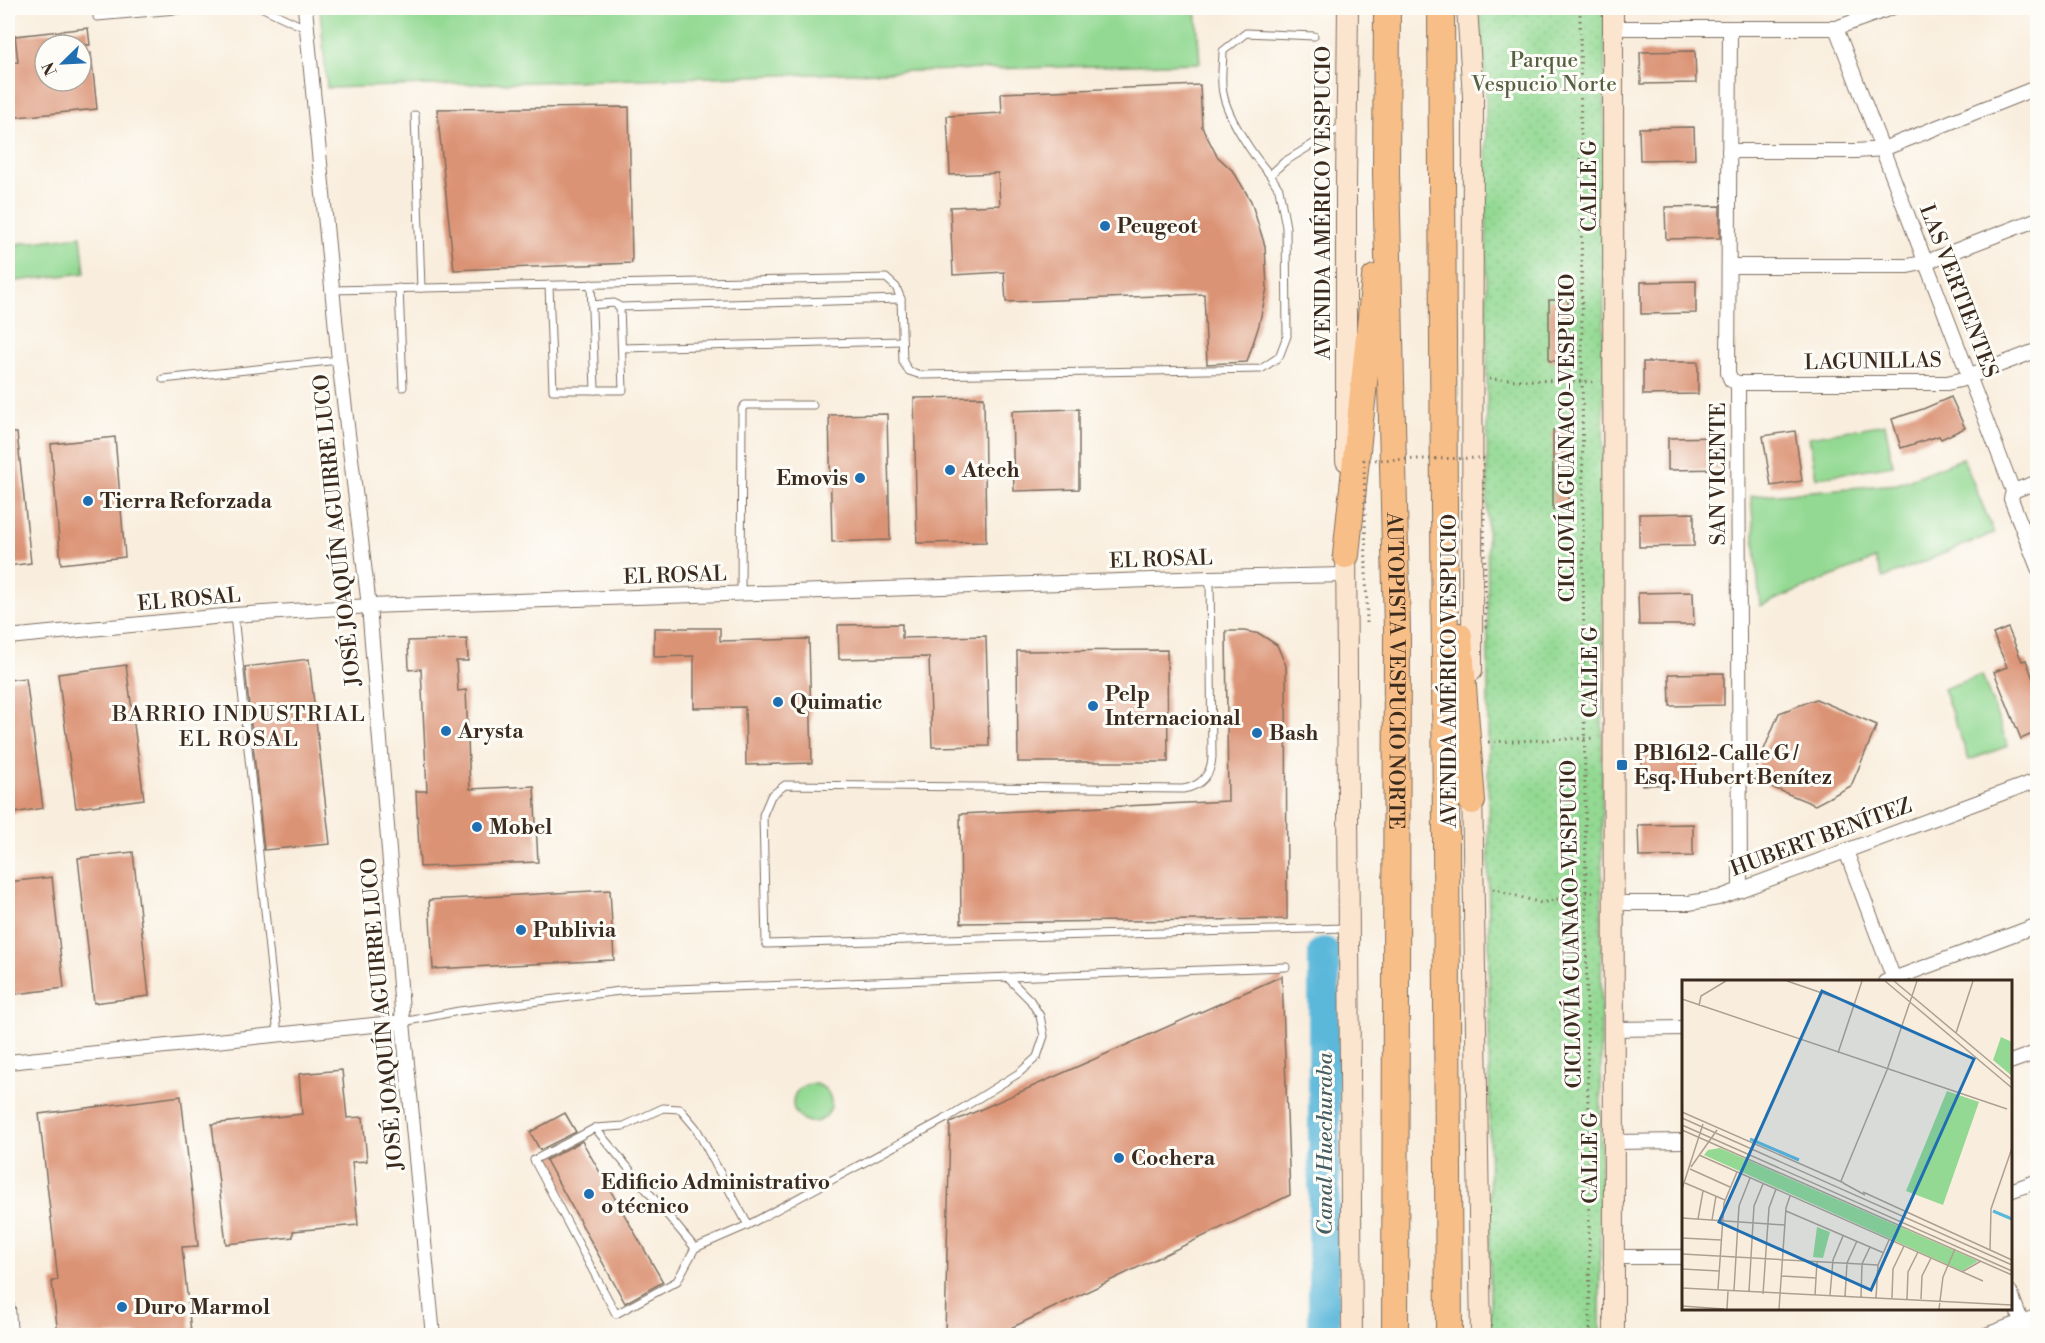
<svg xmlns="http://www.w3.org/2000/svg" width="2045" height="1343" font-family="'Libre Bodoni',serif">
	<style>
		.green { fill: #93d993; stroke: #678258; stroke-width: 1.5 }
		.park { fill: url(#park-dots); stroke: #678258; stroke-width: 1.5 }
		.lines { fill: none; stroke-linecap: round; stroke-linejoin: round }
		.river { stroke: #5cb8da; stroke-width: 32 }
		.building { fill: #db9374 }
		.lane-casing { stroke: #7e6f61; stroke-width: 9 }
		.street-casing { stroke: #7e6f61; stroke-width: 16 }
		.secondary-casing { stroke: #7e6f61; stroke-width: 22 }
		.highway-casing { stroke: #7e6f61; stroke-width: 28 }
		.path { stroke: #7e6f61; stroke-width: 3; stroke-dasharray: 1.5 4.5; stroke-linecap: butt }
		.lane { stroke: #fff; stroke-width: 7 }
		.street { stroke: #fff; stroke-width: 14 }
		.secondary { stroke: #fce5cf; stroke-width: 20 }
		.highway { stroke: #f7be87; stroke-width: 26 }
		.path-bridge { stroke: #7e6f61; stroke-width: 3; stroke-dasharray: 1.5 4.5; stroke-linecap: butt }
		.poi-dot { fill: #1f6fb2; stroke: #fdfcf7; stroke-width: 2 }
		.labels { text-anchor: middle; stroke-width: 6; stroke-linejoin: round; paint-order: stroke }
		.park-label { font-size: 21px; fill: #555f41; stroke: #fdfcf7 }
		.street-label { font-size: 21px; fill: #3b2a1e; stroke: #fdfcf7 }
		.poi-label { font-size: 21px; font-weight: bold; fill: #3b2a1e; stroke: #fdfcf7; text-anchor: start }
		.neighbourhood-label { font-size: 22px; letter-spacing: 1.5px; fill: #3b2a1e; stroke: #fdfcf7 }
		.water-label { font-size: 22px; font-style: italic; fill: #475c60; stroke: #fdfcf7 }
		.inset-river { fill: none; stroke: #5cb8da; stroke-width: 3 }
		.inset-road { fill: none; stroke: #ada091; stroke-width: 1.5 }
		.view { fill: #1f6fb2; fill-opacity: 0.15; stroke: #1f6fb2; stroke-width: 3 }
		.inset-edge { fill: none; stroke: #3b2a1e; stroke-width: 3 }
	</style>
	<defs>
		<pattern id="park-dots" width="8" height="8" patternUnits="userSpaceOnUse" patternTransform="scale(1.5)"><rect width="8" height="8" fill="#93d993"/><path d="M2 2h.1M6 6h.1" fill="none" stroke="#80ba7e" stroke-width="1.8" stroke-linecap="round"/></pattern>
	</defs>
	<rect width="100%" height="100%" fill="#fdfcf7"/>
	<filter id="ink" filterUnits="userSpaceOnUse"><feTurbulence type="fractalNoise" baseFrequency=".0167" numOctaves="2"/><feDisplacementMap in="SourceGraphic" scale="12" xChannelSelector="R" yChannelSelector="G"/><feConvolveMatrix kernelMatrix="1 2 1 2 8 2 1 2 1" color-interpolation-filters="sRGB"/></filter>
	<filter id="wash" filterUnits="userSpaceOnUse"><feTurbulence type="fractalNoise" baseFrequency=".008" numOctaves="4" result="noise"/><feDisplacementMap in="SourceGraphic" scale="24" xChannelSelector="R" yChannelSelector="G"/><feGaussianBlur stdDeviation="1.35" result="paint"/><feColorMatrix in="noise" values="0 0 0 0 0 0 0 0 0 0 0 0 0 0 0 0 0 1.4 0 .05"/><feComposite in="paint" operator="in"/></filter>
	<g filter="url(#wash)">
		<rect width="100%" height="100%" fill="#f9eede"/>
		<g class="green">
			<path d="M320,8H1196L1200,63L327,88Z"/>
			<path d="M81,236L85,273L8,282V245Z"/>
			<path d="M1885,424L1893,465L1816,478L1809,437Z"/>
			<path d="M1963,458L1994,533L1883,578L1875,559L1760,606L1751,496L1898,484Z"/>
			<path d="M1982,675L2008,746L1969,760L1943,689Z"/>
			<circle cx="812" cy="1103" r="19"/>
		</g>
		<path class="park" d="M1479,8H1605L1600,1335H1490L1486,96Z"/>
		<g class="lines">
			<path class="river" d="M1324,953V1336"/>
		</g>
		<g id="blocks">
			<g class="building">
				<path d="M88,28L90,45H45V81H81V54L91,53L97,109L8,118V63L18,62L15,36Z"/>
				<path d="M1695,51L1696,83L1641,84L1640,52Z"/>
				<path d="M1200,85L1202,127L1217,156L1234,172L1251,201L1265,246L1267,288L1259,325L1247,362L1207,364L1204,294L1006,302L1004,272L953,275L950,207L1000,205L998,173L950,175L947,116L1002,113L1001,93Z"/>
				<path d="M629,107L632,263L454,270L437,109Z"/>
				<path d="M1694,127L1695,159L1640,160L1639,128Z"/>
				<path d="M1720,206V238L1666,239L1665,207Z"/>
				<path d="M1696,281V313L1641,314V282Z"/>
				<rect x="1549" y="300" width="19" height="61"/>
				<path d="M1643,362H1698V394L1643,395Z"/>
				<path d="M984,397L986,542L917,543L914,398Z"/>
				<path d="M1951,397L1965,428L1941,439L1939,436L1901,448L1892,419L1923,409Z"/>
				<path d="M1079,409V489L1014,491L1012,411Z"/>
				<path d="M887,414L890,540L832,542L829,415Z"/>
				<path d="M1553,430H1569L1568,509H1553Z"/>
				<path d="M1795,431L1802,481L1771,486L1763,436Z"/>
				<path d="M8,433H17L31,563L8,566Z"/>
				<path d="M115,437L125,557L61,564L51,444Z"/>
				<path d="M1722,437L1723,469L1668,470V438Z"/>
				<path d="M1694,513V546L1639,547V514Z"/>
				<path d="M1693,592L1694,625H1639L1638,593Z"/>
				<path d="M902,624V638L986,636L989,746L932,747L929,657L839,659L838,625Z"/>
				<path d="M654,628H720V641L809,639L812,763L746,765L745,707L694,708V656L654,657Z"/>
				<path d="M2008,628L2022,661L2026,660L2037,690V732L2021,739L1994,672L2007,667L1993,634Z"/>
				<path d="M1226,631H1244L1260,634L1277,645L1286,666L1287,919L961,923L960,814L1228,801Z"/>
				<path d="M467,639L468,661H456L458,691L466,690L470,789L534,786L538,862L420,867L416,791H427L421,669L409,670L408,641Z"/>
				<path d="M1167,650L1168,762H1018L1017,651Z"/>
				<path d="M309,659L330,844L264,850L245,667Z"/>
				<path d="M126,665L144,799L76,808L58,674Z"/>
				<path d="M1724,673V705L1670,706L1669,674Z"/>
				<path d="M26,678L43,808L8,814V680Z"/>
				<path d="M1816,699L1877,725L1851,786L1815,805L1752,779L1779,713Z"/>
				<path d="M1696,752L1697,784L1642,785V753Z"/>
				<path d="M1693,824V856L1639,857L1638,825Z"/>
				<path d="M133,852L149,996L94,1003L78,858Z"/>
				<path d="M52,877L64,988L8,995V882Z"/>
				<path d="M610,890L614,960L433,969L429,900Z"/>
				<path d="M1282,976L1290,1195L996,1335H945L950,1123Z"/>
				<path d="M342,1070L347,1118L363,1117L367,1161L352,1162L358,1225L293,1231V1237L226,1244L212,1124L302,1114L299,1074Z"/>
				<path d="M181,1096L198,1246L182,1247L191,1332L161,1335H58L52,1281L58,1280L39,1114Z"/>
				<path d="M565,1113L576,1132L540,1150L530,1132Z"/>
				<path d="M582,1141L663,1282L625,1303L546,1160Z"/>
			</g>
		</g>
	</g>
	<g filter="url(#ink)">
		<use href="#blocks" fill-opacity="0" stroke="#7e6f61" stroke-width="1.5"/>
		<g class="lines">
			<defs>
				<g id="lane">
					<path d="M263,8L307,29"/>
					<path d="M97,17L198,8"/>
					<path d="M415,115L421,288"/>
					<path d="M1270,175C1254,157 1227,117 1223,93C1220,80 1223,64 1223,51L1246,33L1314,36"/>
					<path d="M591,284L595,390"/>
					<path d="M549,285L553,390H623L620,307L614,303L592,305"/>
					<path d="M399,288L403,387"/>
					<path d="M332,290L886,278L896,287L901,299L903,362L909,371L921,375L1261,369L1279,357L1287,336L1286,227L1279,189L1270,175L1284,162L1344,125"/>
					<path d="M620,307L901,299"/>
					<path d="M622,348L902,341"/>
					<path d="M163,379L339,360"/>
					<path d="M1210,578L1212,757C1211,775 1201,786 1183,789L785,785L771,796L763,815L766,944L1346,928"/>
					<path d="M741,594L742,409L745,405H813"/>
					<path d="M234,615L278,1035"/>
					<path d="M403,1022L459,1011L620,991L1286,967"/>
					<path d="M595,1128L695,1248"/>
					<path d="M748,1225L696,1128L680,1109L663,1108L624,1126L595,1128L534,1160L616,1314L677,1281L695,1248L748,1225L945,1119L1019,1073L1037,1057L1044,1036L1040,1016L1030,1000L1008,978"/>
				</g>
				<g id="street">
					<path d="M305,8L339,360L369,606L403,1022L433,1336"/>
					<path d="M1613,28H1836L1891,8"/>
					<path d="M1730,28L1728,373L1731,380L1738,383H1947L1960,380L2038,350"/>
					<path d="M1836,28L2013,491L2011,499L2038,568"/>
					<path d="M1729,151H1856L1883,149L2038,87"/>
					<path d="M1729,266H1908L1926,262L2038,219"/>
					<path d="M1738,383L1740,890"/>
					<path d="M2013,491L2038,482"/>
					<path d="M8,637L234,615L369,606L1210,578L1346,575"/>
					<path d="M1846,851L1895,982"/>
					<path d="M1614,903H1689L1718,898L2038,780"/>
					<path d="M1885,982L2038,925"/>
					<path d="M1614,1029L1684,1028"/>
					<path d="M8,1062L403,1022"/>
					<path d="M2010,1062L2038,1052"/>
					<path d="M1614,1142L1684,1141"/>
					<path d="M2010,1191L2038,1181"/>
					<path d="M1614,1257H1684"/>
					<path d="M2010,1292L2027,1336"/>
					<path d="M8,1308L10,1336"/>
					<path d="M1983,1336L2038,1316"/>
				</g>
				<g id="secondary">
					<path d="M1467,8L1473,96L1472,671"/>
					<path d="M1613,8L1614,1336"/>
					<path d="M1346,461V185L1348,8"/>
					<path d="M1346,541L1352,1336"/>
					<path d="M1472,787L1481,1336"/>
				</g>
				<g id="highway">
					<path id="s1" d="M1387,8L1386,173L1397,630L1395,1336"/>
					<path d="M1441,8L1449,1336"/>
					<path d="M1346,555L1375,278"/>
					<path d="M1459,636L1472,801"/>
				</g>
			</defs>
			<use href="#lane" class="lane-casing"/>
			<use href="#street" class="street-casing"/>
			<use href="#secondary" class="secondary-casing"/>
			<use href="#highway" class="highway-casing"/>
			<g class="path">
				<path d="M1580,8L1584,691L1590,1336"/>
				<path d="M1489,379L1597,382"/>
				<path d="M1488,742L1595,738"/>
				<path d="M1493,889L1541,903L1586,892H1597"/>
			</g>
			<use href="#lane" class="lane"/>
			<use href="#street" class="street"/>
			<use href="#secondary" class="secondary"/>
			<use href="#highway" class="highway"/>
			<path class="path-bridge" d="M1367,623L1364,460L1483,458L1486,631"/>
		</g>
	</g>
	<g class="poi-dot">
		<circle cx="1105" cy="226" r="6"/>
		<circle cx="950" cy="470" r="6"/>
		<circle cx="860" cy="478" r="6"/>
		<circle cx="88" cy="501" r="6"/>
		<circle cx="778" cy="702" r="6"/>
		<circle cx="1093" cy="706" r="6"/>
		<circle cx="446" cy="731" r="6"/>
		<circle cx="1257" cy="733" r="6"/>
		<rect x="1616" y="759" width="12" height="12" rx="3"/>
		<circle cx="477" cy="827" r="6"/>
		<circle cx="521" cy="930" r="6"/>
		<circle cx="1119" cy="1158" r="6"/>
		<circle cx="589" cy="1194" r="6"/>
		<circle cx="122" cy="1307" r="6"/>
	</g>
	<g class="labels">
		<g class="park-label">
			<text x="1544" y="67">Parque<tspan x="1544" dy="24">Vespucio Norte</tspan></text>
		</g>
		<g class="street-label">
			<text transform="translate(1589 186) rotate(-90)" y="7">CALLE G</text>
			<text transform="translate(1323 203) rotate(-90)" y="7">AVENIDA AMÉRICO VESPUCIO</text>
			<text transform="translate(1959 291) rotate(69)" y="7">LAS VERTIENTES</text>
			<text transform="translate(1873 361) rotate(-1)" y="7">LAGUNILLAS</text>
			<text transform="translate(1567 438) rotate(-90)" y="7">CICLOVÍA GUANACO-VESPUCIO</text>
			<text transform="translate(1718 474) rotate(-90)" y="7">SAN VICENTE</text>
			<text transform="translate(337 530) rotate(-96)" y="7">JOSÉ JOAQUÍN AGUIRRE LUCO</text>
			<text transform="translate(1161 559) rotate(-2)" y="7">EL ROSAL</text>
			<text transform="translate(675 575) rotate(-2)" y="7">EL ROSAL</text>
			<text transform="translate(189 599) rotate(-5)" y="7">EL ROSAL</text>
			<text dy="7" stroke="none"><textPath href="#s1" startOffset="663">AUTOPISTA VESPUCIO NORTE</textPath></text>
			<text transform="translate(1449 671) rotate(-90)" y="7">AVENIDA AMÉRICO VESPUCIO</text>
			<text transform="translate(1590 672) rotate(-90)" y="7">CALLE G</text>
			<text transform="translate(1821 837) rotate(-20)" y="7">HUBERT BENÍTEZ</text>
			<text transform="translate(1571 924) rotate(-91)" y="7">CICLOVÍA GUANACO-VESPUCIO</text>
			<text transform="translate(382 1014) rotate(-95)" y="7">JOSÉ JOAQUÍN AGUIRRE LUCO</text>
			<text transform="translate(1590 1158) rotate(-90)" y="7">CALLE G</text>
		</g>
		<g class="poi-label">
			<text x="1117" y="233">Peugeot</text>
			<text x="962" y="477">Atech</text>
			<text x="848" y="485" text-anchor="end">Emovis</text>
			<text x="100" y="508">Tierra Reforzada</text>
			<text x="1105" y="701">Pelp<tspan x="1105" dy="24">Internacional</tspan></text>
			<text x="790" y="709">Quimatic</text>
			<text x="458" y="738">Arysta</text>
			<text x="1269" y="740">Bash</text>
			<text x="1634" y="760">PB1612-Calle G /<tspan x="1634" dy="24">Esq. Hubert Benítez</tspan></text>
			<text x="489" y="834">Mobel</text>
			<text x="533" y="937">Publivia</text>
			<text x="1131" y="1165">Cochera</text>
			<text x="601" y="1189">Edificio Administrativo<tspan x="601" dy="24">o técnico</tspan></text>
			<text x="134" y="1314">Duro Marmol</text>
		</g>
		<g class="neighbourhood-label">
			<text x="239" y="721">BARRIO INDUSTRIAL<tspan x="239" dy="25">EL ROSAL</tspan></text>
		</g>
		<g class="water-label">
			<text transform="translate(1324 1144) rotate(-90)" y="8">Canal Huechuraba</text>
		</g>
	</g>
	<g transform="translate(1682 980)">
		<rect width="330" height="330" fill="#f9eede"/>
		<path d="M319,57L330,62V96L311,80ZM265,111L297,122L261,225L224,211ZM135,247L148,252L141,278L131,277Z" fill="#93d993"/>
		<path d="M38,168L296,281L280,291L22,175L26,170Z" fill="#93d993"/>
		<path class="inset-river" d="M68,159L117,180M311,231L330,239"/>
		<path class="inset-road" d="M105,1L172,24M203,1L330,108M212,1L330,100M0,19L325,129M17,26L19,16L44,1M274,53L291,1M156,73L180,1M0,132L162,203M0,138L330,285M0,145L330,291M0,150L330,295M17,175L301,301M9,187L35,150M8,189L48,207M159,201L205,90L235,1M3,203L43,220M161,203L183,215M0,209L21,144M181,212L330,280M104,231L202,273M0,238L103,245M16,239L21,211M30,240L34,216M0,258L39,260M308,270L309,229L330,168M0,274L196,285M0,289L37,291M280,292L299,281M100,296L134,298M0,308L330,325M36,309L42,223L55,192M52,310L57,226L68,198M67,311L72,226L81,204M81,314L87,228L94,209M133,315L135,282M148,315L151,280L161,256M163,317L165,283L175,261M179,317L180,284L188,267M194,318L196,285L207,260M210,318L211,289L222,266M225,319L226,292L236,272M239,319L240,296L249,278M0,326L42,329M45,329L46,311M97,329L104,228L108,216M257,329L261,297L273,269"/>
		<path class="view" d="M140,11L292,79L189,310L37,242Z"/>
		<rect width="330" height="330" class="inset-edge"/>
	</g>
	<rect width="2045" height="1343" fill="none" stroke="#fdfcf7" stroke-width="30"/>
	<g transform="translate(63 63) rotate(246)"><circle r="28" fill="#fdfcf7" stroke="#afa8a0" stroke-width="1.5"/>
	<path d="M0-4.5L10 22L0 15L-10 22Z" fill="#1f6fb2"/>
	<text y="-9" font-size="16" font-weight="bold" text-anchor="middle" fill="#3b2a1e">N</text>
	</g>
</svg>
